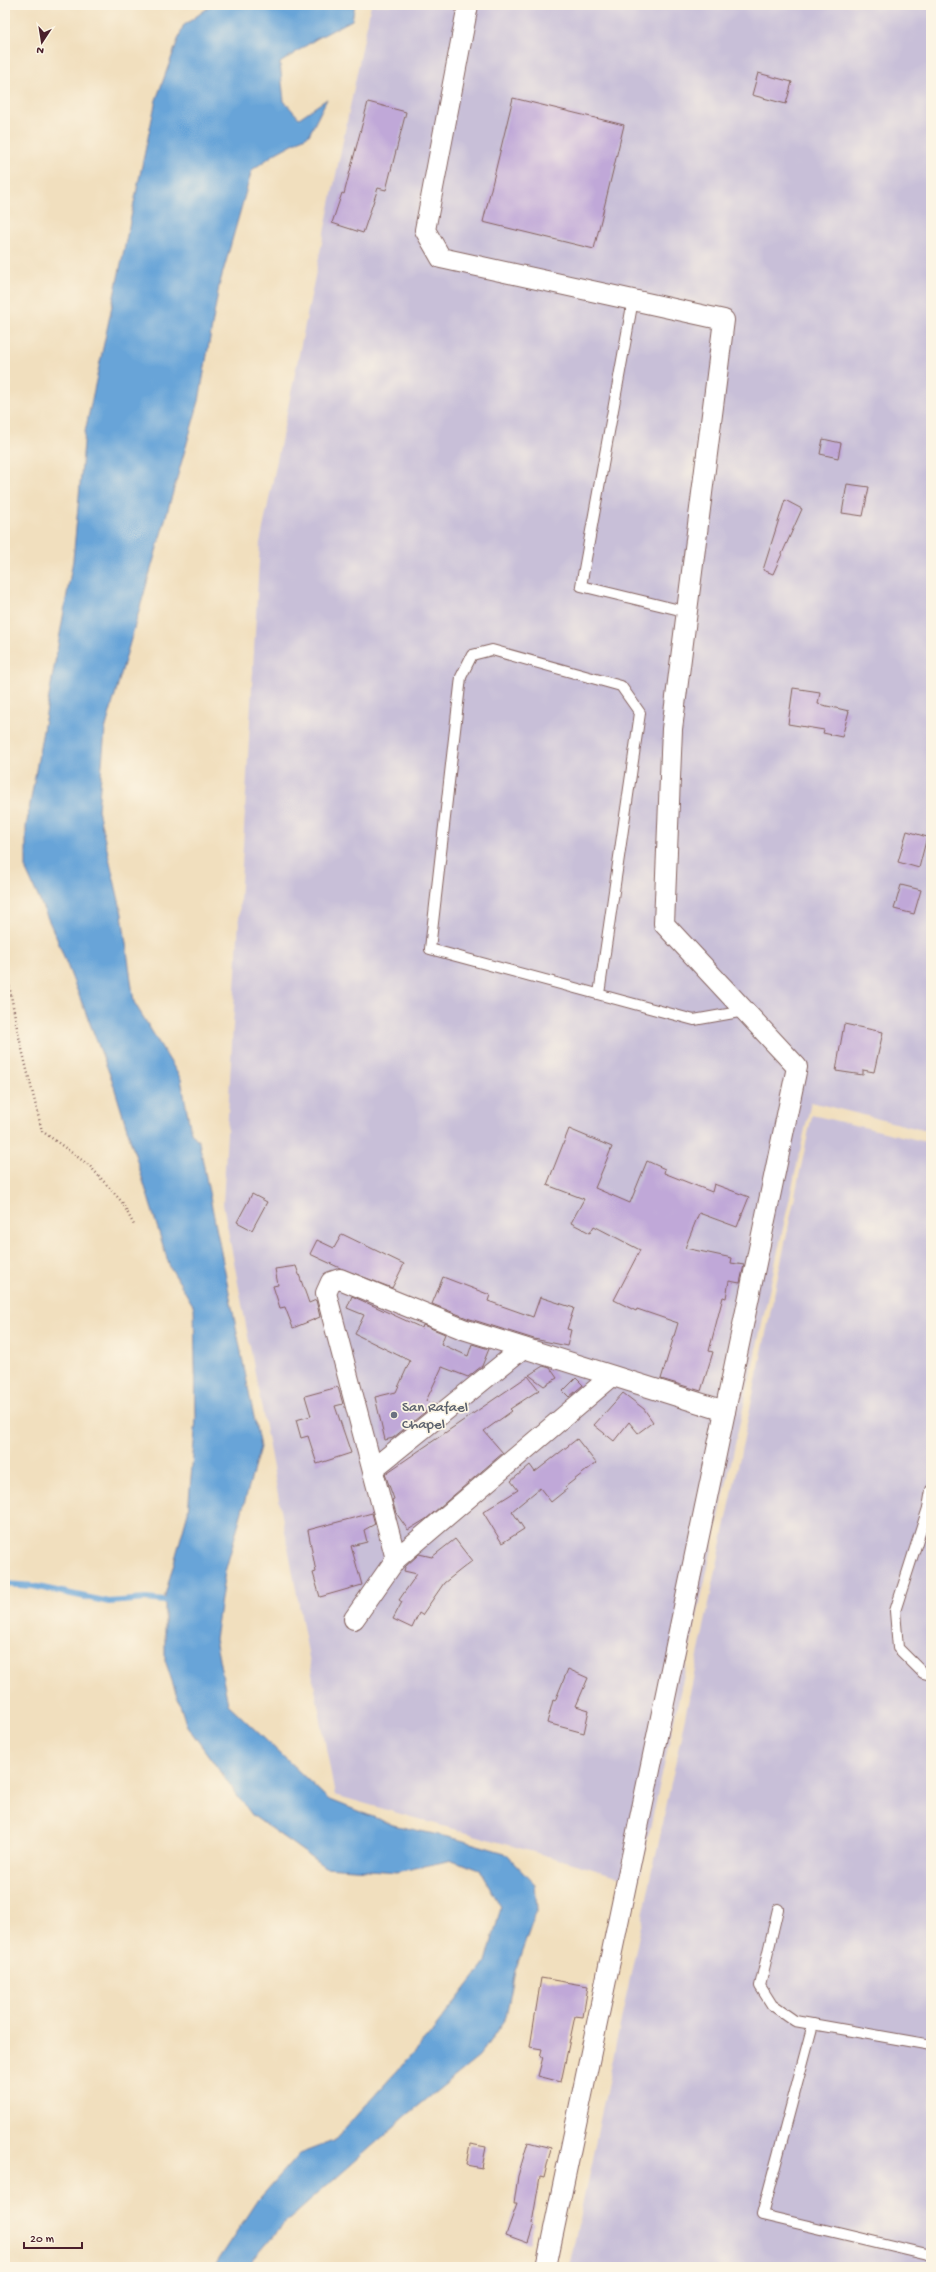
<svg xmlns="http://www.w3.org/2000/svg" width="936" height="2272" font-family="'Gochi Hand',sans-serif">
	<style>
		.industrial { fill: #c8bfd8 }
		.water { fill: #67a4d8; stroke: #586282 }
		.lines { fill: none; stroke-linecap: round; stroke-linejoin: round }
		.stream { stroke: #67a4d8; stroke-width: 6 }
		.building { fill: #c0a8d8 }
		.lane-casing { stroke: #84625e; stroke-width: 12 }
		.street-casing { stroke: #84625e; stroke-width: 22 }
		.path { stroke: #84625e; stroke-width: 2.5; stroke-dasharray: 1 3; stroke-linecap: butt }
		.lane { stroke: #fff; stroke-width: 10 }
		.street { stroke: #fff; stroke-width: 20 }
		.worship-dot { fill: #6b7280; stroke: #fcf5e5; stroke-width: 1.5 }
		.labels { text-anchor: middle; stroke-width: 3.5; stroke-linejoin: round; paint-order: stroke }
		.worship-label { font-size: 15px; fill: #5b616d; stroke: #fcf5e5; text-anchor: start }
	</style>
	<rect width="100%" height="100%" fill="#fcf5e5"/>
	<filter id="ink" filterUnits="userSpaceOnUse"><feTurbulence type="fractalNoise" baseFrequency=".025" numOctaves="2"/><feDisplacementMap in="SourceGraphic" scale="8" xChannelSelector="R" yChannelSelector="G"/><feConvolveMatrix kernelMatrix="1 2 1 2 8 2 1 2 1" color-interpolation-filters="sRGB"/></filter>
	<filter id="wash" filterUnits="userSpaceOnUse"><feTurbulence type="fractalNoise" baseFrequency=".012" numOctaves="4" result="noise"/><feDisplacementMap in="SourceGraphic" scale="16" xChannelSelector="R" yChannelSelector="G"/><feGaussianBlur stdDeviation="0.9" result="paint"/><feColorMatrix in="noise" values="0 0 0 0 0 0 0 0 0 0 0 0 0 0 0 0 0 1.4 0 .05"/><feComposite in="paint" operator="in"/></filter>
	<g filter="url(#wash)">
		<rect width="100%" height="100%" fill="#f1dfbe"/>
		<g class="industrial">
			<path d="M371,5H931V1132L811,1102L638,1882L335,1795L223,1204L260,543Z"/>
			<path d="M812,1115L931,1143V2267H569Z"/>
		</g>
		<path class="water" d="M212,5H355L352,20L316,39L280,63L284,101L299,118L327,99L309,135L276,153L252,170L219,286L199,401L105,730L98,810L122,914L134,1002L181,1079L191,1132L199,1142L260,1447L225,1572L215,1639L228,1704L328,1799L393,1825L457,1839L505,1853L535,1884L537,1909L515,1971L506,2017L479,2057L406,2116L283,2225L252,2261L250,2267H214L259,2199L299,2154L333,2141L428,2037L486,1962L501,1907L480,1870L452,1860L397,1872L325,1867L252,1815L187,1726L165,1660V1595L188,1512L196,1419L194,1307L169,1265L112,1080L57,939L26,870V827L73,560L85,432L156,100L183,26Z"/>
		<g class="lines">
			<path class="stream" d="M5,1584L33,1586L109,1602L146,1599L173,1602"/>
		</g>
		<g id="blocks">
			<g class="building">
				<path d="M758,73L792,82L786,104L752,95Z"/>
				<path d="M513,98L624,125L594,249L483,222Z"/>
				<path d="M368,102L406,112L386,190L378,188L363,233L332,223L342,193L344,194Z"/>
				<path d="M823,439L841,443L838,458L820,454Z"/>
				<path d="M847,484L869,487L863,516L842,513Z"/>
				<path d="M785,500L802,509L773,574L763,570Z"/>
				<path d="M793,688L820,692L818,704L849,711L842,737L823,733L824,730L788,724Z"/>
				<path d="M907,831L927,837L919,868L898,862Z"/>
				<path d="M901,885L921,890L914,914L894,909Z"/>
				<path d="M844,1024L883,1032L874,1072L863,1070V1075L836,1071Z"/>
				<path d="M569,1129L612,1147L595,1188L630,1203L647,1161L665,1169L664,1173L712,1192L714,1184L749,1197L737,1227L699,1213L685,1248L732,1258L731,1263L744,1265L740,1283L729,1281L726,1298L723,1297L709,1351L713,1352L701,1391L661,1379L678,1323L637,1309L636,1311L614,1300L640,1250L594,1226L590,1233L571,1223L584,1199L547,1185Z"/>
				<path d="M252,1194L267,1202L252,1230L237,1222Z"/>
				<path d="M342,1234L404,1264L392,1288L340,1268L310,1254L317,1240L334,1248Z"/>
				<path d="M296,1266L309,1303L316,1300L320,1317L293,1328L285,1307L280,1308L273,1286L278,1285L275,1269Z"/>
				<path d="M443,1277L490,1295L488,1301L533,1317L540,1297L574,1308L567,1329L571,1330L567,1346L534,1339L467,1318L432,1304Z"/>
				<path d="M352,1296L422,1328L423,1325L445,1334L441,1344L468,1356L472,1344L489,1349L482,1366L468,1377L442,1367L426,1401L435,1404L393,1438L385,1440L375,1397L396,1392L410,1361L355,1334L364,1315L347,1308Z"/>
				<path d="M543,1366L550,1368L557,1378L544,1386L529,1375Z"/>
				<path d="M528,1376L539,1390L510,1409L512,1411L484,1431L503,1453L426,1519L408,1530L396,1513L392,1500L394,1499L385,1474Z"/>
				<path d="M576,1378L583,1385L569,1397L563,1391Z"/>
				<path d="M338,1387L343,1404L335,1406L351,1453L317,1464L308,1436L301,1438L296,1420L311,1416L305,1396Z"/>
				<path d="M623,1393L644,1409L653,1422L638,1433L629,1422L614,1441L594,1425Z"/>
				<path d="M577,1439L596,1463L565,1487L567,1489L551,1502L540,1488L512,1511L524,1529L502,1543L483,1512L518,1490L511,1481L530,1465L535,1472Z"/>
				<path d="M372,1513L375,1524L364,1530L367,1542L351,1546L362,1585L320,1597L313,1573L316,1572L308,1530Z"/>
				<path d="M455,1539L472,1561L444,1583L422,1615L419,1613L412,1628L393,1619L402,1602L399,1600L417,1574L404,1571L405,1567L419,1554L432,1557Z"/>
				<path d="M568,1669L588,1678L576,1706L589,1710L584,1733L547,1723L553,1700L555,1701Z"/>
				<path d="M541,1978L588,1986L583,2017L575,2016L561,2082L538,2076L543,2057H540L542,2049L530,2047Z"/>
				<path d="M528,2142L551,2148L544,2178L540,2177L532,2223L534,2224L528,2243L506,2235L517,2204H514L518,2176Z"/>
				<path d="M470,2144L486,2147L482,2168L466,2165Z"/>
			</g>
		</g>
	</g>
	<g filter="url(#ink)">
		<use href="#blocks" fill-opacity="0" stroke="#84625e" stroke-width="1"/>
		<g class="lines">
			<defs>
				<g id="lane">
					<path d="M633,300L581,586L688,612"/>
					<path d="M599,994L640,713L621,686L492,650L472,655L461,677L430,949L694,1020L745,1011"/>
					<path d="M931,1490L928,1508L931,1509"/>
					<path d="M928,1508L895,1611L898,1648L923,1673L931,1675"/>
					<path d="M778,1909L760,1986L772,2005L795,2021L931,2045"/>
					<path d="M813,2024L762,2215L931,2255"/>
				</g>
				<g id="street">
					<path d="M468,5L425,230L441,258L724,320L672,729L664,924L797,1067L546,2267"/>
					<path d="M612,1376L396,1559L326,1293L331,1282L340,1279L463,1329L725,1411"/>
					<path d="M373,1469L523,1348"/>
					<path d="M354,1619L396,1559"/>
				</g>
			</defs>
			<use href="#lane" class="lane-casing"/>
			<use href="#street" class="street-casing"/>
			<path class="path" d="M5,963L18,1033L42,1131L90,1166L122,1202L135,1227"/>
			<use href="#lane" class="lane"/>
			<use href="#street" class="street"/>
		</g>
	</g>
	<circle class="worship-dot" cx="394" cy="1415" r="4"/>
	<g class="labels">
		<g class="worship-label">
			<text x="402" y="1411">San Rafael<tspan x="402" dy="17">Chapel</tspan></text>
		</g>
	</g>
	<rect width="936" height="2272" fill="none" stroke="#fcf5e5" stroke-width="20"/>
	<g transform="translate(42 42) rotate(192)" stroke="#fcf5e5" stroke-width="3" paint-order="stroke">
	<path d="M0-3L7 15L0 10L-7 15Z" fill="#4a1f2b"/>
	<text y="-6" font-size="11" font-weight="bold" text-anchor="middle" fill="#4a1f2b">N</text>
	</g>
	<path d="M24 2242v6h58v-6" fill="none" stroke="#4a1f2b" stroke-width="2"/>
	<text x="30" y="2242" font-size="12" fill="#4a1f2b" stroke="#fcf5e5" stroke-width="3" paint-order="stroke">20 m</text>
</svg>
